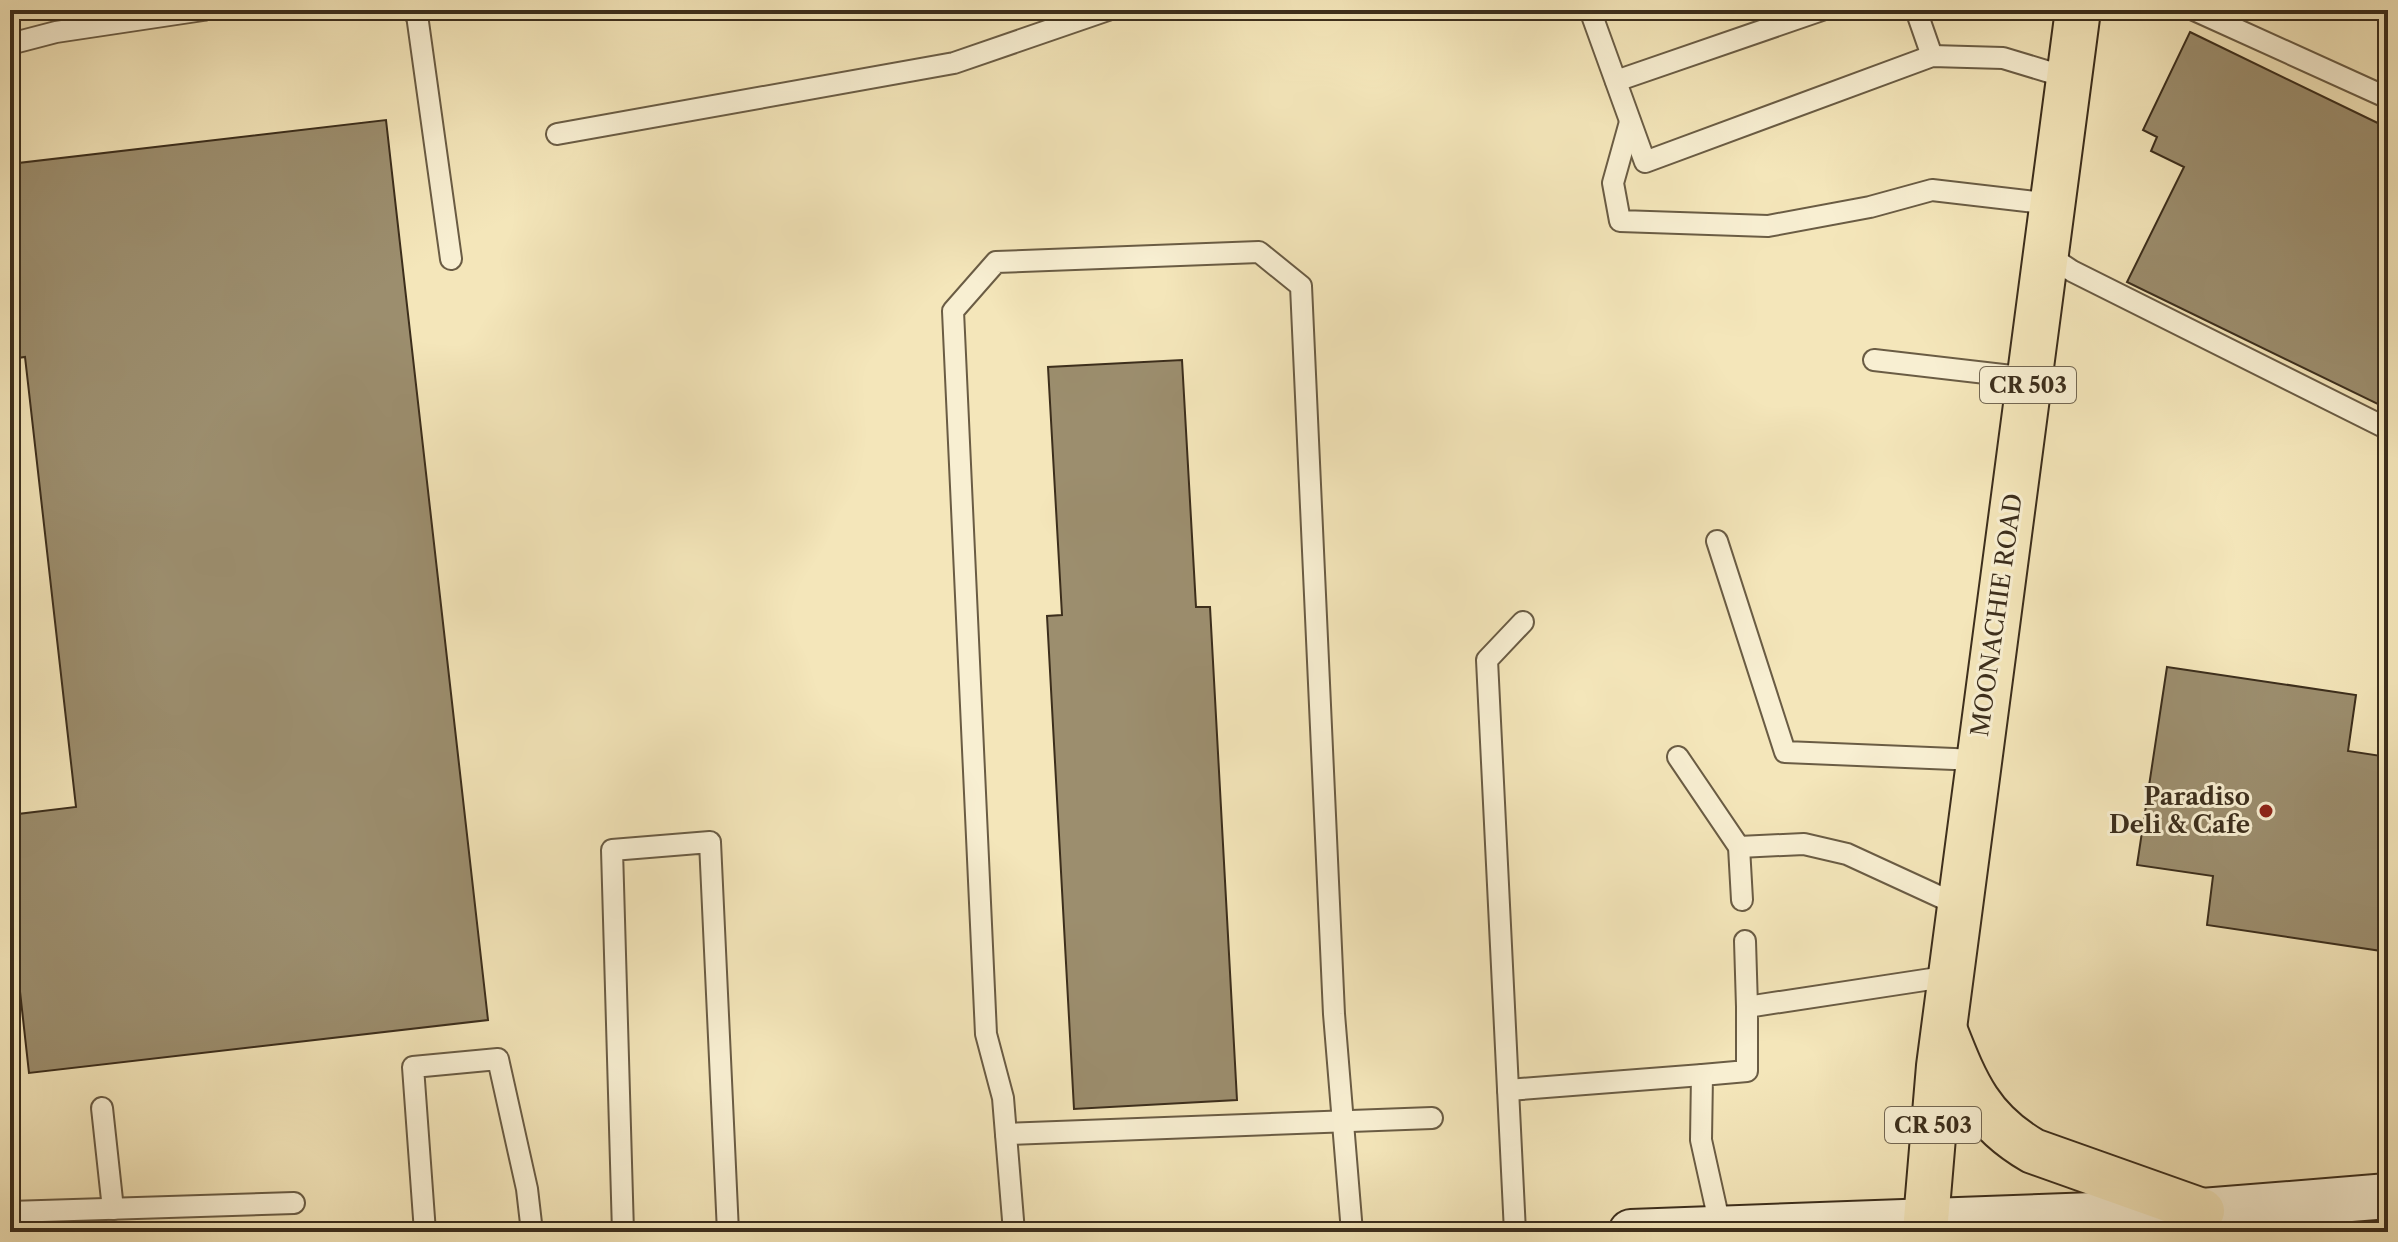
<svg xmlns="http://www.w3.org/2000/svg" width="2398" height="1242" font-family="'Libre Caslon Text',serif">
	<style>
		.building { fill: #9c8e6e; stroke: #3c2e1c; stroke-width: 2 }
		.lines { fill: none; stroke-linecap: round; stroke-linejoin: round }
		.lane-casing { stroke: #6a5c44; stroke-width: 24 }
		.secondary-casing { stroke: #3c2e1c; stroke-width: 48 }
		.primary-casing { stroke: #3c2e1c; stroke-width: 48 }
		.lane { stroke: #f8efd2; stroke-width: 20 }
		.secondary { stroke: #f8efd2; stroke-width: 44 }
		.primary { stroke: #f4e6ba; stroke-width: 44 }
		.poi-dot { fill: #8f2418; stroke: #f8efd2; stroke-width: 3 }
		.labels { text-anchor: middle; stroke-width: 6; stroke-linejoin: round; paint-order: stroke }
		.shield { fill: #f8efd2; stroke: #746853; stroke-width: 2 }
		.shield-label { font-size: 22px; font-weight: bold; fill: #3c2e1c }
		.street-label { font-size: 24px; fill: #3c2e1c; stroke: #f8efd2 }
		.poi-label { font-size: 24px; font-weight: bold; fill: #3c2e1c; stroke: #f8efd2; text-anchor: end }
	</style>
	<rect width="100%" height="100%" fill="#f4e6ba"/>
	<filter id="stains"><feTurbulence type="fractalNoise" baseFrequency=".0025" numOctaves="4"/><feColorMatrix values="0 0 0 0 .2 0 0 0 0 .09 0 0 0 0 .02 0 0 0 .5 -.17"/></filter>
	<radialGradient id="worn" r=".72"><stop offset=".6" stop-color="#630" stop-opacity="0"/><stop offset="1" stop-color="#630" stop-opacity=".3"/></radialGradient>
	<g class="building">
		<path d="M2190,32L2388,128V409L2127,282L2184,167L2151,151L2157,137L2143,130Z"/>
		<path d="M386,120L488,1020L29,1073L10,901V815L76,807L25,357L10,359V164Z"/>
		<path d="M1182,360L1196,607H1210L1237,1100L1074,1109L1047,616L1062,615L1048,367Z"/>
		<path d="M2167,667L2356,695L2348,751L2388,757V952L2207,925L2213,876L2137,865Z"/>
	</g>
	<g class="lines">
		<defs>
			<g id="lane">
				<path d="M410,10L417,15L451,259"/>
				<path d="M1590,10L1645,162L1932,56L2003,58L2069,78"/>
				<path d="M1916,10L1932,56"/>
				<path d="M2194,10L2388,98"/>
				<path d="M10,44L56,32L203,10"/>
				<path d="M1616,81L1822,10"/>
				<path d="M1630,122L1613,183L1620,221L1768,226L1870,207L1932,190L2052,204"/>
				<path d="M557,134L954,63L1108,10"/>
				<path d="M2045,253L2072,271L2388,429"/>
				<path d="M1874,360L2029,378"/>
				<path d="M1717,541L1785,752L1978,760"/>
				<path d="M1678,757L1739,847L1742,900"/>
				<path d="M1739,847L1804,844L1847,854L1960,906"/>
				<path d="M1745,941L1747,1007"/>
				<path d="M1508,1090L1702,1075"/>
				<path d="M102,1108L113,1209"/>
				<path d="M1006,1134L1432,1118"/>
				<path d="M10,1212L294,1203"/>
				<path d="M1721,1230L1701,1140L1702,1075L1747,1071V1007L1951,976"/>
				<path d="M425,1232L413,1067L498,1059L527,1189L532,1232"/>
				<path d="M623,1232L612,850L710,842L728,1232"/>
				<path d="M1014,1232L1003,1098L986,1034L953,311L996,262L1259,252L1301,286L1334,1014L1352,1232"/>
				<path d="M1515,1232L1487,660L1523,622"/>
			</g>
			<path id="secondary" d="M1631,1232L2202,1211L2388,1196"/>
			<g id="primary">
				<path d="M1945,1031C1966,1085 1981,1121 2033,1151L2202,1211"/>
				<path d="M1925,1232L1939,1066L2078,10"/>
			</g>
		</defs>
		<use href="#lane" class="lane-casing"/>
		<use href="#secondary" class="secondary-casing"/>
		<use href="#primary" class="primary-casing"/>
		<use href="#lane" class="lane"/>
		<use href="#secondary" class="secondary"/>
		<use href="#primary" class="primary"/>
	</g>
	<circle class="poi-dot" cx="2266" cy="811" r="8"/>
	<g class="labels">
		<g class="shield">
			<rect x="1980" y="367" width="96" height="36" rx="6"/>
			<rect x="1885" y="1107" width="96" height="36" rx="6"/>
		</g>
		<g class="shield-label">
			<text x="2028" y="393">CR 503</text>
			<text x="1933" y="1133">CR 503</text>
		</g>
		<g class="street-label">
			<text transform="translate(1997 615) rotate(-82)" y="8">MOONACHIE ROAD</text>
		</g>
		<g class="poi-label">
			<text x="2250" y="805">Paradiso<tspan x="2250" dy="28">Deli &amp; Cafe</tspan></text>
		</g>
	</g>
	<rect width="2398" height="1242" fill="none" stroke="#f4e6ba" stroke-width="40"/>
	<rect x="12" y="12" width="2374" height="1218" fill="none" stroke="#3c2e1c" stroke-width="4"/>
	<rect x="20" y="20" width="2358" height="1202" fill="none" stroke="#3c2e1c" stroke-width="2"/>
	<rect width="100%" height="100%" filter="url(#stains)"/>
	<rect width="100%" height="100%" fill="url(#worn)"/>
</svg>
